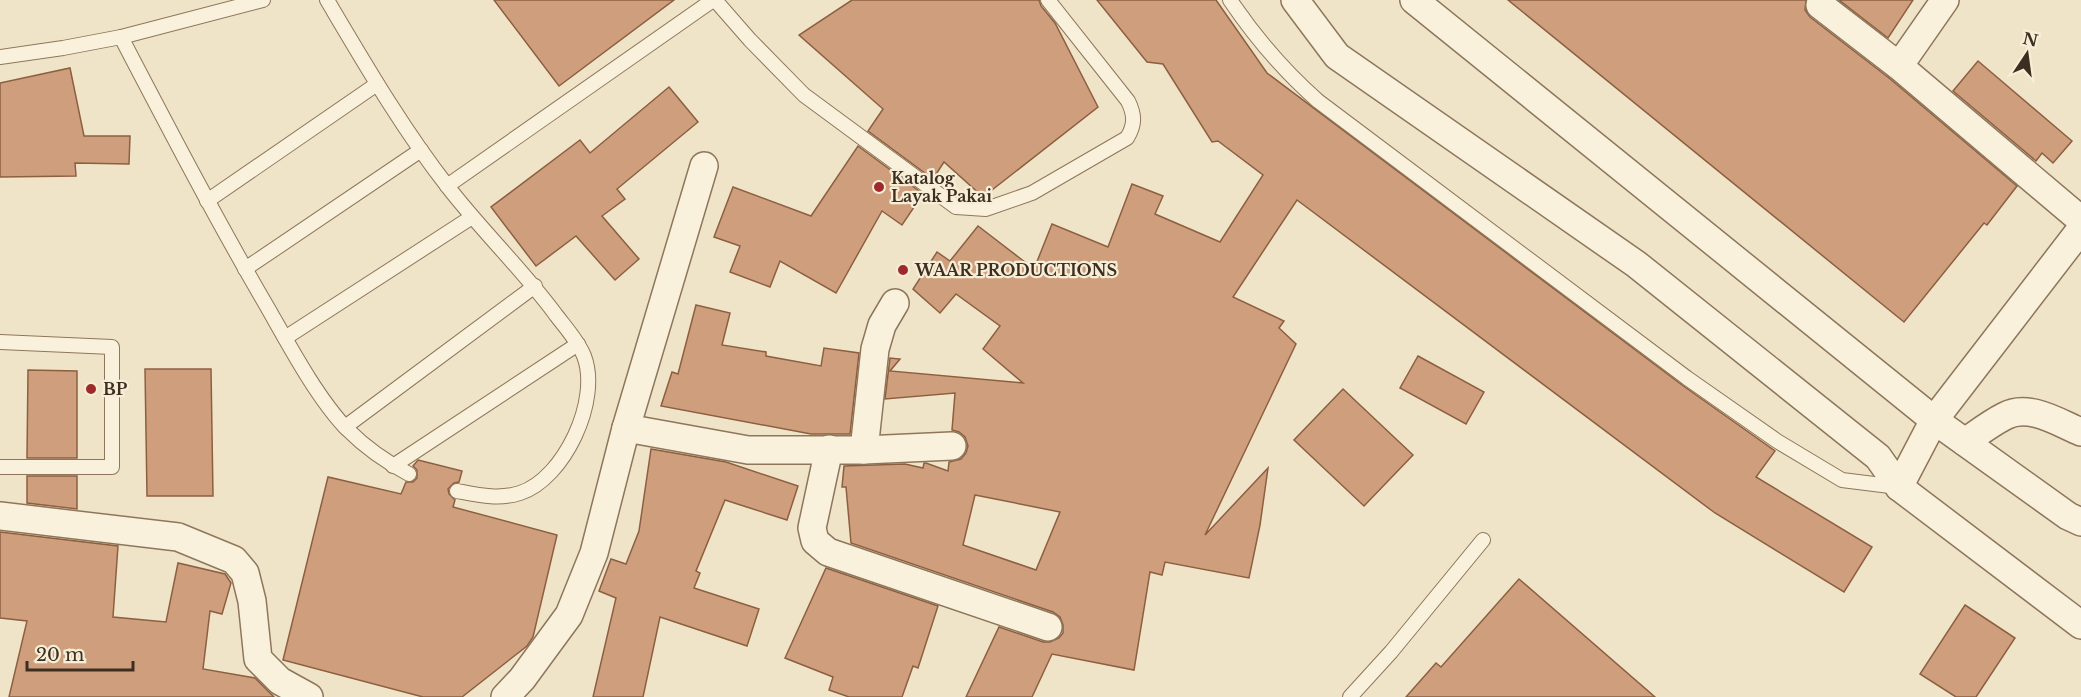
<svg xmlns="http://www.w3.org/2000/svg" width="2081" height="697" font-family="'Libre Baskerville',serif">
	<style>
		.building { fill: #cf9f7d; stroke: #8d5f41; stroke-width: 1.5; fill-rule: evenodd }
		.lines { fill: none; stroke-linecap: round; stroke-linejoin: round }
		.service-casing { stroke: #8d765c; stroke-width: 16 }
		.minor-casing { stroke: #8d765c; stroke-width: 30 }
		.service { stroke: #faf1dc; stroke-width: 14 }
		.minor { stroke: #faf1dc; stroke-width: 27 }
		.poi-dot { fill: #9e2a2b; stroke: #f7eed8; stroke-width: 2 }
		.labels { text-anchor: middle; stroke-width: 4.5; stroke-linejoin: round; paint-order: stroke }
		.poi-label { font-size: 16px; font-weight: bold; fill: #3d2e20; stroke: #f7eed8; text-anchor: start }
	</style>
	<rect width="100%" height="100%" fill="#f0e4c8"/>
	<g class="building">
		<path d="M494,0H674L559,86Z"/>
		<path d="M852,0H1039L1041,6L1055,23L1098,107L983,197L944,162L933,179L868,131L883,109L799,35Z"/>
		<path d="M1097,0H1216L1267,73L1682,385L1775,451L1756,477L1872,547L1844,592L1715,513L1297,200L1233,297L1284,321L1279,328L1296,344L1205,535L1268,468L1260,525L1249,578L1165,562L1162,575L1150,572L1134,670L1052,654L1032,697H966L999,627L1043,642H1050L1059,638L1063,633V625L1060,617L1053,612L851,543L846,487H842L844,466L905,464L923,468L924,463H926L948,471L949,462L961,459L966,453L968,446L965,437L959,432L952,430L955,393L885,399L890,358L900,359L890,371L1023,383L983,349L1000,326L956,294L940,313L913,289L937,252L950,261L978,226L1034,269L1052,224L1108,247L1132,184L1163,196L1155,214L1220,242L1263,175L1218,141L1212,142L1163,64L1147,62ZM975,495L1060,512L1036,570L963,545Z"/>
		<path d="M1508,0H1806L1805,10L1810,17L1889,78L2017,186L1987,225L1984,223L1904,322Z"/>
		<path d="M1839,0H1913L1888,38Z"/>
		<path d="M1978,61L2072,141L2053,163L2042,153L2036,161L1953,91Z"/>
		<path d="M70,68L84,136H130L129,164L75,163L76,176L0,177V83Z"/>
		<path d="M669,87L698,122L617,189L625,199L602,216L639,259L615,280L576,236L536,266L491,207L580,140L590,153Z"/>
		<path d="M858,146L923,194L902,225L882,211L836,293L780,261L770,287L730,272L740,246L714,237L733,187L811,216Z"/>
		<path d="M696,305L730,313L722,345L766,352V356L821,366L824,348L859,353L850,434H811L661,406L672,372L678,374Z"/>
		<path d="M1418,356L1484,392L1466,424L1400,388Z"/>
		<path d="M145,369H211L213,496H147Z"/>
		<path d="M28,370L77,371V458H27Z"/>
		<path d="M1343,389L1413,455L1364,506L1294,440Z"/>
		<path d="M651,449L726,462L798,486L787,520L725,500L696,571L700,573L694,588L759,609L747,646L660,617L643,697H593L616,598L599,591L611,559L626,564L639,531Z"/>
		<path d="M418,460L462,471L459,482L454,483L448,489L449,494L455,500L453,507L557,535L533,637L527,646L462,697H423L283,660L328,477L401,494L406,482H413L417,478V470L413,466Z"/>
		<path d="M27,476H77V509L27,503Z"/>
		<path d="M0,532L118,546L113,617L166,622L178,563L225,574L231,583L222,614L210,611L203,669L255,678L274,697H9L27,621L0,618Z"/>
		<path d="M826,568L938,606L918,668L913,666L902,697H849L829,690L833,677L785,658Z"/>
		<path d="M1519,579L1655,697H1406L1436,663L1441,667Z"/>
		<path d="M1965,605L2015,638L1976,697H1956L1920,674Z"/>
	</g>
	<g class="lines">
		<defs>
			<g id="service">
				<path d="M327,0C365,64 402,128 448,187C482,231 523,270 556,315C566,328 578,341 584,356C601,400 564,479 520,493C499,500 478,495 457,491"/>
				<path d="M715,0L750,40L804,95L956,207L986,209L1032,193L1127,138C1135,125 1135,115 1128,101L1048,0"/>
				<path d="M1230,0C1255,37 1284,71 1318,101L1687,378L1777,441L1842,480L1898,487"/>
				<path d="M121,37C169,129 217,221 269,310C290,347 318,399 347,429C365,447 386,462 409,474"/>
				<path d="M0,57L63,48L121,37L263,0"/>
				<path d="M447,186L713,0"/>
				<path d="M207,201L377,84"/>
				<path d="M245,269L421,150"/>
				<path d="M285,338L472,217"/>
				<path d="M0,342L112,347V467H0"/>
				<path d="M345,427L535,286"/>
				<path d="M393,466L578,344"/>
				<path d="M1350,697L1391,652L1483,540"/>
			</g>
			<g id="minor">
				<path d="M1295,0L1337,56L1636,264L1878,457L1899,487L2081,625"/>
				<path d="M1414,0L1934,420L2068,516L2081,522"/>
				<path d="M1820,5L1899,66L2081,220"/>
				<path d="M1899,66L1945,0"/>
				<path d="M626,428L748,450H864L952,446"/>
				<path d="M1965,442C1978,433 1991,423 2005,416C2029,403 2059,423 2081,432"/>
				<path d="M829,449L812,528L815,541L828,552L1048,627"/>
				<path d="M864,450L875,349L882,325L895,303"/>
				<path d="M1899,487L1934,420L2081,229"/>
				<path d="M0,516L178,537L234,560L245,573L252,601L258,659L280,681L309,697"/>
				<path d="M505,697L522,679L569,615L594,553L626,428L704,166"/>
			</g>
		</defs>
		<use href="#service" class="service-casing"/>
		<use href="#minor" class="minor-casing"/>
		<use href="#service" class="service"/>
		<use href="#minor" class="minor"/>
	</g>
	<g class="poi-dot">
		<circle cx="879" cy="187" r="6"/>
		<circle cx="903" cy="270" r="6"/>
		<circle cx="91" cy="389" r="6"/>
	</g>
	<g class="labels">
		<g class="poi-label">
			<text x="891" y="184">Katalog<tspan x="891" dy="18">Layak Pakai</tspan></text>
			<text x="915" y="276">WAAR PRODUCTIONS</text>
			<text x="103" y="395">BP</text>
		</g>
	</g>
	<g transform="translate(2027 54) rotate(13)" stroke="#f7eed8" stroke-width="4.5" paint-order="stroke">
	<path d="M0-4.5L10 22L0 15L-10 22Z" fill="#3d2e20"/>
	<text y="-9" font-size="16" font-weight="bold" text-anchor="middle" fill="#3d2e20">N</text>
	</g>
	<path d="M27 661v9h106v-9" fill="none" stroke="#3d2e20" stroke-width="3"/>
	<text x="36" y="661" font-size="18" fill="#3d2e20" stroke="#f7eed8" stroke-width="4.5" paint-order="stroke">20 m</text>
</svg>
